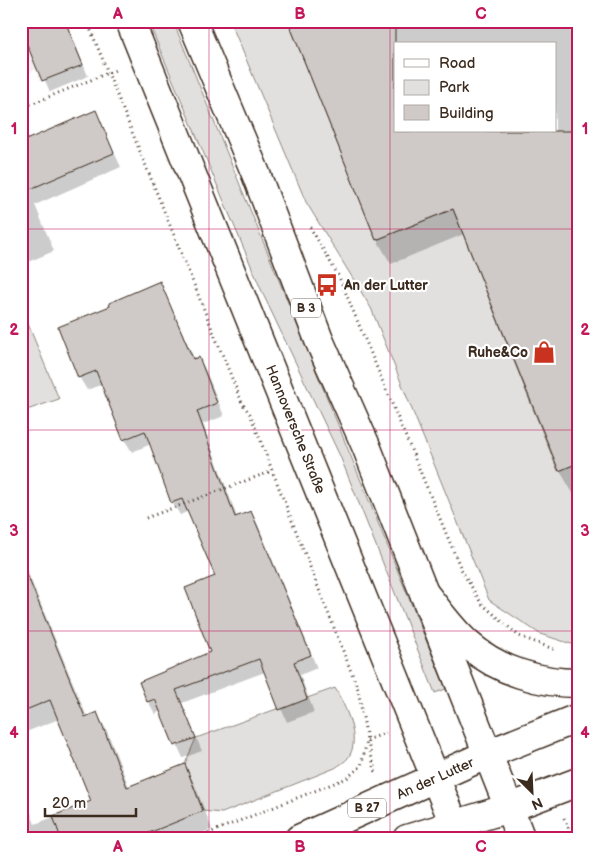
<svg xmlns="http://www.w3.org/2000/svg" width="599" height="860" font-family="'Balsamiq Sans',sans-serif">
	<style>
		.built { fill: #f1efee }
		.green { fill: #e2e0de; stroke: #8e857e }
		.shadow { fill: #0003; fill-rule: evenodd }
		.building { fill: #cfcac7; stroke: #3b2a1e }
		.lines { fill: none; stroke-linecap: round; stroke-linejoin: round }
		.secondary-casing { stroke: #3b2a1e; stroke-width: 31 }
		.primary-casing { stroke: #3b2a1e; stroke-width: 31 }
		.highway-casing { stroke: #3b2a1e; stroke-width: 31 }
		.path { stroke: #3b2a1e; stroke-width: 3; stroke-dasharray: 1 4; stroke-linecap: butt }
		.secondary { stroke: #fff; stroke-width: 28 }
		.primary { stroke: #fff; stroke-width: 28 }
		.highway { stroke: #fff; stroke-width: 28 }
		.grid { fill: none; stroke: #c2185b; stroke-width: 1; stroke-opacity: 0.55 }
		.labels { text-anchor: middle; stroke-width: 4.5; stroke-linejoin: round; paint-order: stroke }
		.shield { fill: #fff; stroke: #766a62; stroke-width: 1 }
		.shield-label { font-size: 12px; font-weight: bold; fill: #3b2a1e }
		.poi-label { font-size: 14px; font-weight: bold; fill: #3b2a1e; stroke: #fff; text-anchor: start }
		.street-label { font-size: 14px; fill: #3b2a1e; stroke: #fff }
		.neatline { fill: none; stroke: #c2185b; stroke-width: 2 }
		.grid-label { font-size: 16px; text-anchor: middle; font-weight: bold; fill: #c2185b }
	</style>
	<rect width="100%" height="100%" fill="#fff"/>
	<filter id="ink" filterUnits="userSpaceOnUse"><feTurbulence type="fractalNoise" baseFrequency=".02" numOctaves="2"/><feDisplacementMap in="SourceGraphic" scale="10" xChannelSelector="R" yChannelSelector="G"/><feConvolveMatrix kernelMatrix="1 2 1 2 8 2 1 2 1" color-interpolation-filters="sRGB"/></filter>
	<g filter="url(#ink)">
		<path class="built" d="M21,30L37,69L21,76Z"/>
		<g class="green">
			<path d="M148,21H173L446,689L435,693L340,456L263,294Z"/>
			<path d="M230,21H288L376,240L453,209L558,471L578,463V646L540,634L489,600L371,308L306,202Z"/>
			<path d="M21,307L59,399L21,412Z"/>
			<path d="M335,688C345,706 362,739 348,758C345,762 339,765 335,768L222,813L203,811L185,764L196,738Z"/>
		</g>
		<g class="shadow">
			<path d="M21,21H66L88,76L50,92L24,33L21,34Z"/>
			<path d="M289,21H567L578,49V493L574,495L560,471L464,234L391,264L377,240ZM395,44H555V131H395Z"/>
			<path d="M95,111L121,167L35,205L54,251L21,265V138L24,142Z"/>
			<path d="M160,283L195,360L199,358L206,371L224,416L203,424L237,517L251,512L258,525L317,668L300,675L314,712L287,722L265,672L182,703L202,751L183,758L161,711L155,714L148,701L211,653L217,576L189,511L180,515L172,502L151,444L132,452L124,439L103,384L87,390L79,377L112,307Z"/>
			<path d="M21,398L28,416L21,419Z"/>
			<path d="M21,556L87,717L97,713L107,731L129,787L184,765L194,783L212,829L188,839H21V786L35,824L93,802L59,719L26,732L21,724Z"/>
		</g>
		<g class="building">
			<path d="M21,21H65L83,65L42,81L21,30Z"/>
			<path d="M288,21H395V131H578V463L559,471L453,209L376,240Z"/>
			<path d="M96,110L114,153L21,193V142Z"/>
			<path d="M160,281L193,359L199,357L217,403L197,411L235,517L251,511L311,655L294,662L307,699L279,710L259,659L176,690L196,738L174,746L155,699L147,702L139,682L210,652L185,588L215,576L182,499L171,503L145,431L123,440L96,371L78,378L58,327L110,306L109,303Z"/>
			<path d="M22,562L85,717L97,712L127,787L185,764L203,811L134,839H61L53,816L91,801L50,700L21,712Z"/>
		</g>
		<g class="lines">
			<defs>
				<path id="secondary" d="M509,808L521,839"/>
				<g id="primary">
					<path d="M130,21L454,824"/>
					<path d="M192,21L256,174L319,340L366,446L509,808L407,839"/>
					<path d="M299,839L488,754"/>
				</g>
				<g id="highway">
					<path d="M424,593C439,611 452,631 470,646C499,671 540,683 578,683"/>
					<path d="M488,754L578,718"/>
					<path d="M509,808L578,782"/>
				</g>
			</defs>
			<use href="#secondary" class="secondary-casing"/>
			<use href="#primary" class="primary-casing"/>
			<use href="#highway" class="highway-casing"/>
			<g class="path">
				<path d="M87,21L242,403L250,414L358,689L367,740L376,773"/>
				<path d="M21,108L118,69"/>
				<path d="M310,227L339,277L461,569L481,603L519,636L556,650"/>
				<path d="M146,518L272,471"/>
				<path d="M367,740L386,733"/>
				<path d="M564,818L573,839"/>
				<path d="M194,839L347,778L361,766L367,741"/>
			</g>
			<use href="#secondary" class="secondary"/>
			<use href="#primary" class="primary"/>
			<use href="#highway" class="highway"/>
		</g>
	</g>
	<path class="grid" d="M209,21V839M390,21V839M21,229H578M21,430H578M21,631H578"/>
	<defs>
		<symbol id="bus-bare" viewBox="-9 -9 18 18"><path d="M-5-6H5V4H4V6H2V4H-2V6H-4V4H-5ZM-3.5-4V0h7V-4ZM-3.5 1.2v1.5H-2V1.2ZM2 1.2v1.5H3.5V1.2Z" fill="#c8321e" stroke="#fff" stroke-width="2.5" paint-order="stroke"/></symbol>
		<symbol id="shop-bare" viewBox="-9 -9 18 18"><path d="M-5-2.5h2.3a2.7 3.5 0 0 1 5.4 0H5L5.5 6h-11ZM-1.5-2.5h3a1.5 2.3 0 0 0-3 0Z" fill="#c8321e" stroke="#fff" stroke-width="2.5" paint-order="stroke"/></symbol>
	</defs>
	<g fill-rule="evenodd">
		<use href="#bus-bare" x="311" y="269" width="32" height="32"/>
		<use href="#shop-bare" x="528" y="336" width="32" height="32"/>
	</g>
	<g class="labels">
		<g class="shield">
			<rect x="291" y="298.5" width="30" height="19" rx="4"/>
			<rect x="348" y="798.5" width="38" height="19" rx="4"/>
		</g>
		<g class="shield-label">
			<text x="306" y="312">B 3</text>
			<text x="367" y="812">B 27</text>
		</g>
		<g class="poi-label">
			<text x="344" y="290">An der Lutter</text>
			<text x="528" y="357" text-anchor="end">Ruhe&amp;Co</text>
		</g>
		<g class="street-label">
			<text transform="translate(296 429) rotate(68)" y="5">Hannoversche Straße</text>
			<text transform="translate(435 778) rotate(-24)" y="5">An der Lutter</text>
		</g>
	</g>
	<rect width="599" height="860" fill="none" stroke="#fff" stroke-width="55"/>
	<rect x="394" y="42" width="162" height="90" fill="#ffffff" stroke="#b1aaa5"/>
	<rect x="404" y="59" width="25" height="8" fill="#ffffff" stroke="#b1aaa5"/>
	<text x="439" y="68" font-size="15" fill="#3b2a1e">Road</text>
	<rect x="404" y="80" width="25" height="15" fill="#e2e0de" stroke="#b1aaa5"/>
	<text x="439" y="92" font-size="15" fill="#3b2a1e">Park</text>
	<rect x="404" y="105" width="25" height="15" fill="#cfcac7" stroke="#b1aaa5"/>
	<text x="439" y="118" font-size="15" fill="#3b2a1e">Building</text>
	<g transform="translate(532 792) rotate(156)" stroke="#ffffff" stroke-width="4" paint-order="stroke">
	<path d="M0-4L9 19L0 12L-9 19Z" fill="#3b2a1e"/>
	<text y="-8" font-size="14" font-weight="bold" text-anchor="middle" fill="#3b2a1e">N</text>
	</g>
	<path d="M45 808v8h91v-8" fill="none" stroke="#3b2a1e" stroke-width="2.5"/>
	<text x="52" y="808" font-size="15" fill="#3b2a1e" stroke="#ffffff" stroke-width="4" paint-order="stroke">20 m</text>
	<rect x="28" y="28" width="544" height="804" class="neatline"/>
	<g class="grid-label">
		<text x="118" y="19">A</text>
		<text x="300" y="19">B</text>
		<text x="481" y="19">C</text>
		<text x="14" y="134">1</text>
		<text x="585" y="134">1</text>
		<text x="14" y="335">2</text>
		<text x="585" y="335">2</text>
		<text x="14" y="536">3</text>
		<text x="585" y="536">3</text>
		<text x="14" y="738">4</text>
		<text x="585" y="738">4</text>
		<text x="118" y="852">A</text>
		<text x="300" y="852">B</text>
		<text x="481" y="852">C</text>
	</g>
</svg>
